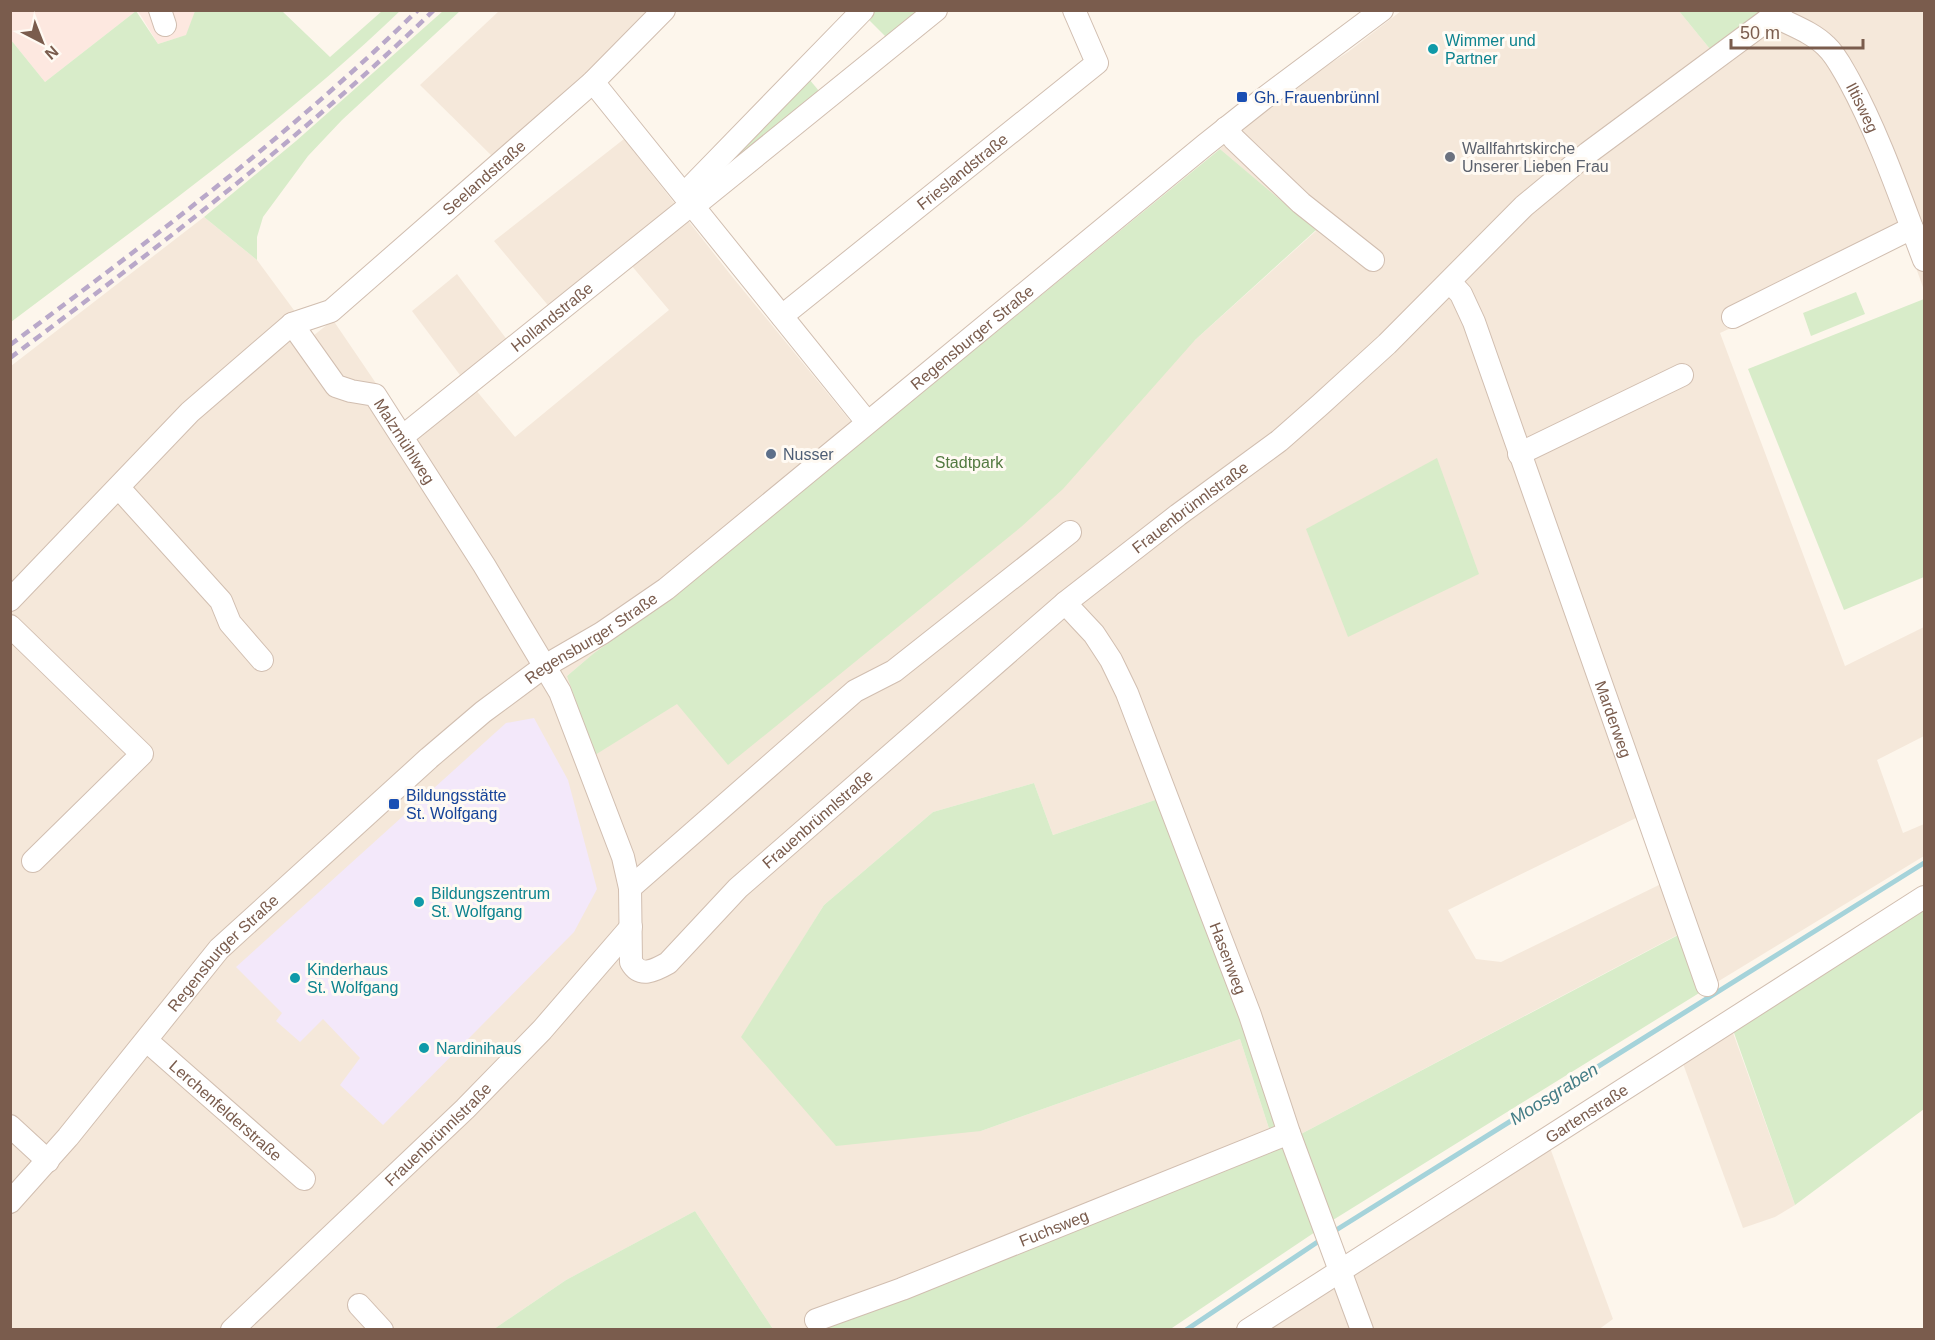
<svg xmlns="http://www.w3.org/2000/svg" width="1935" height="1340" font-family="Helvetica,sans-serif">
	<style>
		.residential { fill: #f5e8da; fill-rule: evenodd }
		.commercial { fill: #fde8e0 }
		.education { fill: #f3e8fa }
		.green { fill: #d8ecc9 }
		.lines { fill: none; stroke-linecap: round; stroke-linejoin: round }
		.stream { stroke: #a5d3da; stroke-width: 5 }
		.minor-casing { stroke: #d1beb0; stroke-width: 24 }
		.minor { stroke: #fff; stroke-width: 22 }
		.rail { stroke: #b9a8c9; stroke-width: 4.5; stroke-dasharray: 9 6; stroke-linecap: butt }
		.culture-dot { fill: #0f9aa8; stroke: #fffaf3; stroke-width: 2 }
		.transit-dot { fill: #1a4fb4; stroke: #fffaf3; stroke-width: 2 }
		.worship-dot { fill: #6b7280; stroke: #fffaf3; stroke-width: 2 }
		.service-dot { fill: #5c6f8a; stroke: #fffaf3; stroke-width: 2 }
		.labels { text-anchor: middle; stroke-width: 6; stroke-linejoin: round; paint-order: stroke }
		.culture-label { font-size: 16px; fill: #0d838f; stroke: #fffaf3; text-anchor: start }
		.transit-label { font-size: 16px; fill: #164399; stroke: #fffaf3; text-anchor: start }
		.street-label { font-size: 16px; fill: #7a5c4d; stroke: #fffaf3 }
		.worship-label { font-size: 16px; fill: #5b616d; stroke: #fffaf3; text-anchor: start }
		.service-label { font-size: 16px; fill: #4e5e75; stroke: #fffaf3; text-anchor: start }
		.park-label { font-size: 16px; fill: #537a41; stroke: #fffaf3 }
		.water-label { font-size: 18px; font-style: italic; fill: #437c86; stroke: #fffaf3 }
	</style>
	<rect width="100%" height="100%" fill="#fdf6ec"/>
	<g class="residential">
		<path d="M499,11H657L496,160L420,85Z"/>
		<path d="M1401,11H1679L1710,49L1762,11H1924V290L1906,240L1843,267L1826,284L1720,333L1845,666L1924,627V736L1877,760L1903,833L1924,824V856L1704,990L1683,932L1282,1144L1158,799L1053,835L1034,783L933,812L824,905L742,1037L981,1131L1240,1039L1275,1147L810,1329H773L695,1211L566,1280L494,1329L11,1330V366L204,217L257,260L313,336L333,320L405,426L463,379L412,311L457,274L508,341L465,377L515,437L669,310L631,265L562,322L494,241L624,139L730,274L865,439L670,599L594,653L567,676L1195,340L1316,231L1220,149L1278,97L1348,52ZM1640,816L1661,884L1501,962L1476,959L1448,910Z"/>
		<path d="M1732,1030L1795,1205L1775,1217L1743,1228L1682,1061Z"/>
		<path d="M1549,1145L1613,1319L1598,1330H1275L1273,1324Z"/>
	</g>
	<g class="commercial">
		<path d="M10,11H136L45,82L11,40Z"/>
		<path d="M138,11H195L187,35L158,44Z"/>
	</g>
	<path class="education" d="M534,718L568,780L597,889L574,932L383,1125L340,1085L360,1058L323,1019L300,1042L276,1021L282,1013L236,967L506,723Z"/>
	<g class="green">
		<path d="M136,11L158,44L186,35L195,11H282L330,57L382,11H400C280,126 143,222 11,322V40L45,82Z"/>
		<path d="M443,11H460L342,120L308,156L263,217L257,237V260L204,217L296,141Z"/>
		<path d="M875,11H918L886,37L867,18Z"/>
		<path d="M1679,11H1762L1710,49Z"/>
		<path d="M809,79L819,91L730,163Z"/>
		<path d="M1220,149L1316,230L1195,340L1063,489L1021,527L728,765L677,704L595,755L567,676L594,653L670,599Z"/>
		<path d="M1856,292L1865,314L1811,336L1803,313Z"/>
		<path d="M1924,299V577L1844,610L1748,369Z"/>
		<path d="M1437,458L1479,574L1348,637L1306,529Z"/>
		<path d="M1034,783L1053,835L1158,799L1236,1002L1282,1144L1684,932L1704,990L1333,1220L1169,1330L810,1329L1275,1147L1240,1039L981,1131L836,1146L741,1037L824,905L933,812Z"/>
		<path d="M1924,905V1109L1795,1205L1733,1030Z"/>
		<path d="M695,1211L773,1329H494L566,1280Z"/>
	</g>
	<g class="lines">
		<g class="stream">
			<path d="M1333,1232L1924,863"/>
			<path d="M1186,1330L1322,1239"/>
		</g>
		<defs>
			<g id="minor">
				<path d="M160,10L165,25"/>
				<path id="s1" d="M1774,16C1791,25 1812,32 1826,46C1836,55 1842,68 1849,80C1880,137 1901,200 1924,260"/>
				<path d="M593,82L867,422"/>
				<path d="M1226,128L1234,139L1301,203L1373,260"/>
				<path d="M684,194L863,10"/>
				<path d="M694,206L936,10"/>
				<path id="s2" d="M1450,282L1461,294L1474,322L1707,985"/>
				<path id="s3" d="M782,316L1097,63L1074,10"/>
				<path d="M1733,317L1912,228"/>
				<path id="s4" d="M292,324L331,311L593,82L664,10"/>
				<path id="s5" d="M402,437L692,204"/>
				<path d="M1519,454L1682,375"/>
				<path d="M119,488L221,601L230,623L262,660"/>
				<path id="s6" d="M10,600L190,412L292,324L336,386L351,391L375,395L484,565L560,692L623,857L630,888L631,962C640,978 654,971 668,963L738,888L1065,603L1178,515L1279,441L1320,405L1387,344L1524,206L1588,153L1781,10"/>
				<path id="s7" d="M1065,603L1094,634L1111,660L1127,693L1250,1015L1289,1133L1362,1330"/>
				<path d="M10,626L142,754L33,861"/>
				<path d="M630,888L855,691L894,671L1070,532"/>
				<path id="s8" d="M147,1041L304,1179"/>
				<path d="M10,1126L48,1161"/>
				<path id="s9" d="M10,1202L68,1137L219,949L429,758L483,712L545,666L602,633L666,589L1205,145L1263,99L1382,10"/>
				<path d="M359,1305L382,1330"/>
				<path id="s10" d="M816,1320L902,1289L1289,1133"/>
				<path id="s11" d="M232,1330L465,1109L542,1030L631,927"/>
				<path id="s12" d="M1248,1330L1924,897"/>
			</g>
		</defs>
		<use href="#minor" class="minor-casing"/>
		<use href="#minor" class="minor"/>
		<g class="rail">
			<path d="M10,345C151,240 292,133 418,10"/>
			<path d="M10,358C156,249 303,137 434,10"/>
		</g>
	</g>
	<g class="culture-dot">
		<circle cx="1433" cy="49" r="6"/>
		<circle cx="419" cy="902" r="6"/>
		<circle cx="295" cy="978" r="6"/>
		<circle cx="424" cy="1048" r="6"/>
	</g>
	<g class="transit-dot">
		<rect x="1236" y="91" width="12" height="12" rx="3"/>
		<rect x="388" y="798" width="12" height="12" rx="3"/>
	</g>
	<circle class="worship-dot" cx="1450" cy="157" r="6"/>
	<circle class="service-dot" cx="771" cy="454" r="6"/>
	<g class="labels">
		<g class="culture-label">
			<text x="1445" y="46">Wimmer und<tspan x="1445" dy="18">Partner</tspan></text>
			<text x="431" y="899">Bildungszentrum<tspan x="431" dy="18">St. Wolfgang</tspan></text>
			<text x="307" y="975">Kinderhaus<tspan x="307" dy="18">St. Wolfgang</tspan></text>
			<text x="436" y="1054">Nardinihaus</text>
		</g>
		<g class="transit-label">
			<text x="1254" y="103">Gh. Frauenbrünnl</text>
			<text x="406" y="801">Bildungsstätte<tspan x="406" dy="18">St. Wolfgang</tspan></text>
		</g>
		<g class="street-label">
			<text dy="6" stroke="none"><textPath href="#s1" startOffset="132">Iltisweg</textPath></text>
			<text dy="6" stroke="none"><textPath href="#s3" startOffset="231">Frieslandstraße</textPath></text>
			<text dy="6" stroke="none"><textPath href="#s4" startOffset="244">Seelandstraße</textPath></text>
			<text dy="6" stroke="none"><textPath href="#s5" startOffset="192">Hollandstraße</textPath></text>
			<text dy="6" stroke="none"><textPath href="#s9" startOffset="1300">Regensburger Straße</textPath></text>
			<text dy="6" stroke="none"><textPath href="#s6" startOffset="566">Malzmühlweg</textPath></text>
			<text dy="6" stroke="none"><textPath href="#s6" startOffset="1880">Frauenbrünnlstraße</textPath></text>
			<text dy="6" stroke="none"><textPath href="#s9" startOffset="814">Regensburger Straße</textPath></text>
			<text dy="6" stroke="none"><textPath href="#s2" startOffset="468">Marderweg</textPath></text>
			<text dy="6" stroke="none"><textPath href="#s6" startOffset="1394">Frauenbrünnlstraße</textPath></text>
			<text dy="6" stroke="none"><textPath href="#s9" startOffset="328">Regensburger Straße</textPath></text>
			<text dy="6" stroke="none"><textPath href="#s7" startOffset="394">Hasenweg</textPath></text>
			<text dy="6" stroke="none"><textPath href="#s8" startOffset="105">Lerchenfelderstraße</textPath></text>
			<text dy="6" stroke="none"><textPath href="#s12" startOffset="402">Gartenstraße</textPath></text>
			<text dy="6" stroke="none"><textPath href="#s11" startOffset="284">Frauenbrünnlstraße</textPath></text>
			<text dy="6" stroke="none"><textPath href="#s10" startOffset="255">Fuchsweg</textPath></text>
		</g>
		<g class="worship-label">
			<text x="1462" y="154">Wallfahrtskirche<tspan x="1462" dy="18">Unserer Lieben Frau</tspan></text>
		</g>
		<g class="service-label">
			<text x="783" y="460">Nusser</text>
		</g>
		<g class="park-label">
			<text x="969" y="468">Stadtpark</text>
		</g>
		<g class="water-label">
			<text transform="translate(1554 1094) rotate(-32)" y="6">Moosgraben</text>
		</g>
	</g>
	<rect width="1935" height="1340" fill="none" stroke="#7a5c4d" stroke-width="24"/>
	<g transform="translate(42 42) rotate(138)" stroke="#fffaf3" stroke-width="4.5" paint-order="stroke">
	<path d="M0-4.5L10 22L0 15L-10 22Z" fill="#7a5c4d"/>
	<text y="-9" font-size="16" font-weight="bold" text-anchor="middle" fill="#7a5c4d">N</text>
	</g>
	<path d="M1731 39v9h132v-9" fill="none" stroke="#7a5c4d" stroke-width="3"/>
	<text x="1740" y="39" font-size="18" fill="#7a5c4d" stroke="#fffaf3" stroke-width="4.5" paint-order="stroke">50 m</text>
</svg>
